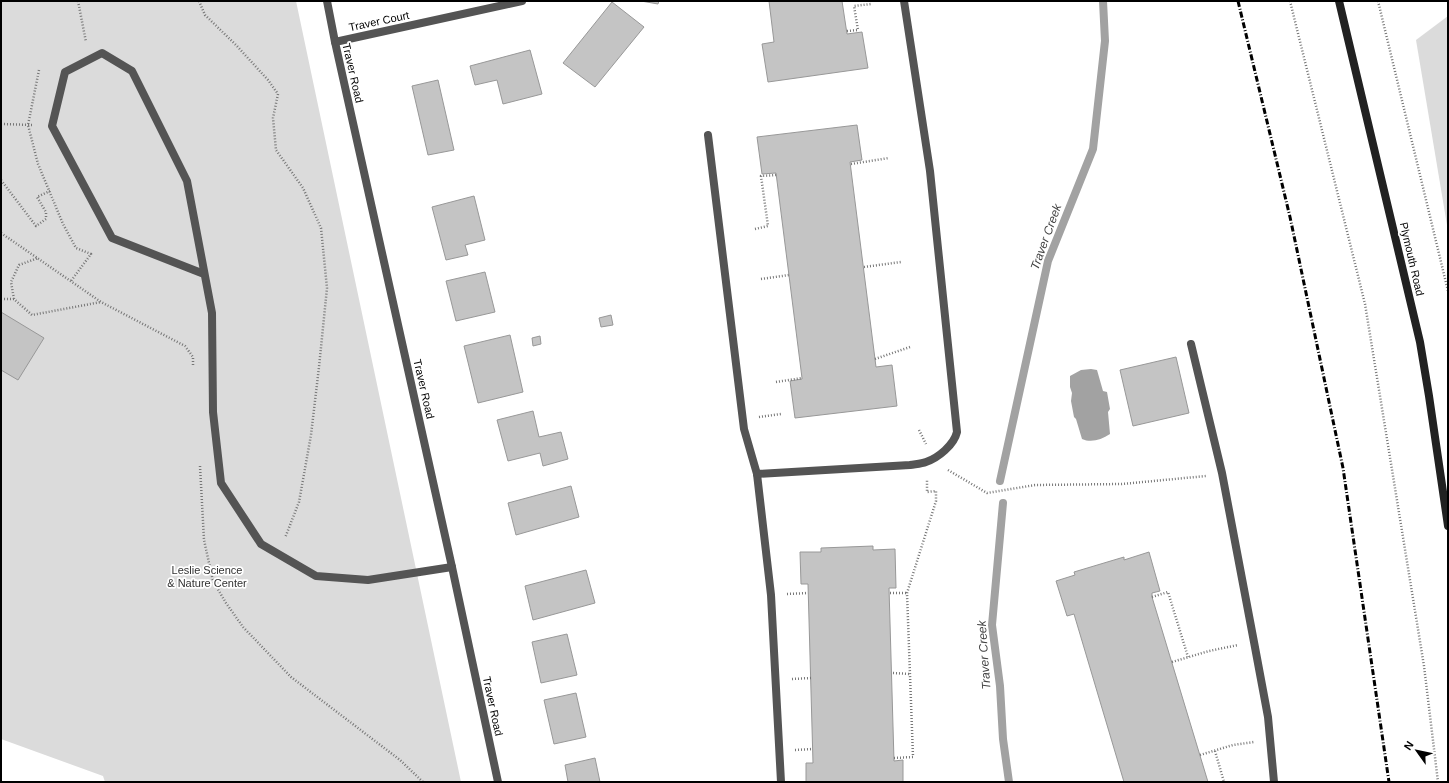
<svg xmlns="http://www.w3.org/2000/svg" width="1449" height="783" font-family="Helvetica,sans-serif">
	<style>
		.green { fill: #dbdbdb }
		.water { fill: #a2a2a2 }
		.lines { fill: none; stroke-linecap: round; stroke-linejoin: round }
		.stream { stroke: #a2a2a2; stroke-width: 8 }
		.building { fill: #c4c4c4; stroke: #989898 }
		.path { stroke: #767676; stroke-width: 2.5; stroke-dasharray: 1 2; stroke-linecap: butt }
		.service { stroke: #545454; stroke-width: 8 }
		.minor { stroke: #545454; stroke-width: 8 }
		.secondary { stroke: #212121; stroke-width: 8 }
		.rail { stroke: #000; stroke-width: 3; stroke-dasharray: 6 2 1 2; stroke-linecap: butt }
		.labels { text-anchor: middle; stroke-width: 3.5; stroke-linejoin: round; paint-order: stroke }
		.street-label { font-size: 11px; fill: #000; stroke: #fff }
		.park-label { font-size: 11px; fill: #323232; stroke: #fff }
		.water-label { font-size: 12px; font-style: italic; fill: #434343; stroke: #fff }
	</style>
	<rect width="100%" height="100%" fill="#fff"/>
	<g class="green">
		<path d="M1,1H296L461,782H105L103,776L1,739Z"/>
		<path d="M1448,16V231L1416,40Z"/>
	</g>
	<path class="water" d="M1091,369L1097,370L1103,391L1107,392L1110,409L1108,412L1110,434C1101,440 1091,443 1082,439L1076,419L1074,417L1071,401L1072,393L1070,387V376L1081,370Z"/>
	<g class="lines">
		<g class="stream">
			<path d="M1000,481L1048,261L1093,149L1105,41L1103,1"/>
			<path d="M1003,503L992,625L1000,686L1003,739L1009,782"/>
		</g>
	</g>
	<g class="building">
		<path d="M641,1H659L658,4Z"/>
		<path d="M769,1H842L847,34L862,32L868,68L768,82L762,44L774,42Z"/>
		<path d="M612,2L644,27L595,87L563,63Z"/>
		<path d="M530,50L542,94L503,104L497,80L475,85L470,66Z"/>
		<path d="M438,80L454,150L428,155L412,86Z"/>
		<path d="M857,125L862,160L850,162L876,367L892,365L897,406L795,418L790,381L802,379V378L776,173L762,174L757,137Z"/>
		<path d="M474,196L485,240L465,245L468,255L446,260L432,207Z"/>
		<path d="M485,272L495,312L456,321L446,281Z"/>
		<path d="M1,312L44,338L18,380L1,370Z"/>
		<path d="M611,315L613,325L601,327L599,318Z"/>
		<path d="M510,335L523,392L478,403L464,346Z"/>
		<path d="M540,336L541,344L533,346L532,338Z"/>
		<path d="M1176,357L1189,413L1133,426L1120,370Z"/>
		<path d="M533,411L539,437L561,432L568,459L543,466L540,453L508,461L497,420Z"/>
		<path d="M571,486L579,517L516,535L508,503Z"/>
		<path d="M873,546V550L895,549L896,588H889L894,761L903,760V782H806V763H813L808,584H801L800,552H821V548Z"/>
		<path d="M1149,552L1160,591L1152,593V597L1208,782H1124L1074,614L1067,616L1056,581L1075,575L1074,572L1124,557V560Z"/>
		<path d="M586,570L595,603L533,620L525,586Z"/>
		<path d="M567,634L577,675L541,683L532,642Z"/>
		<path d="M576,693L586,737L554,744L544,700Z"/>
		<path d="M595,758L600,782H568L565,765Z"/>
	</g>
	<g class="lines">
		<g class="path">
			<path d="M78,1L86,42"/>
			<path d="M199,1L205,15L236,45L268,80L278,94L273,118L276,150L303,188L321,228L327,288L319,367L311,435L299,502L285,538"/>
			<path d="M1290,1L1365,304L1424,666L1438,782"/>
			<path d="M1378,1L1448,291"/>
			<path d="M847,31L858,30L854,6L871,4"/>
			<path d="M39,70L28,125L38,164L63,224L76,248L91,254L71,281"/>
			<path d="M1,124L34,125"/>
			<path d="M851,164L889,158"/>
			<path d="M1,180L36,226L46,219V212L37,197L50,191"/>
			<path d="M755,229L768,226L761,176L777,175"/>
			<path d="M1,233L101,302L185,346L193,357V365"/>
			<path d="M864,267L901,262"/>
			<path d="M761,279L789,275"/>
			<path d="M1,299H14L32,315L101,302"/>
			<path d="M14,299L11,282L19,265L38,258"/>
			<path d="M875,359L910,347"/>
			<path d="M776,382L802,378"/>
			<path d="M759,417L781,414"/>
			<path d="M919,430L926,444"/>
			<path d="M200,466L204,540L213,581L226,603L243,627L291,677L400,760L423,782"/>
			<path d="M948,470L987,493L1035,485L1122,484L1206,476"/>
			<path d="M890,593H907"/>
			<path d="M787,594L808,593"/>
			<path d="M1152,597L1168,592L1188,657"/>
			<path d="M1172,662L1209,651L1238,645"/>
			<path d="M893,673L910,674"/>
			<path d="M792,679L811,678"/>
			<path d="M795,750L813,749"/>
			<path d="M1215,751L1224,782"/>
			<path d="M1200,755L1233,745L1254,742"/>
			<path d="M894,758L913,757L907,593L936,501V491L927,492V479"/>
		</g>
		<g class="service">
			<path d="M708,135L744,429L757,474L771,595L781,782"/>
			<path d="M204,274L112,238L52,126L65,72L102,53L132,71L187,181L212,313L213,412L221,483L261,544L316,576L368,580L452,567"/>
			<path d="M1191,344L1222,473L1254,642L1268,717L1274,782"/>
			<path d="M757,474L910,465C915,464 921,464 926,462C938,458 954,445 957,432L930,171L904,1"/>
		</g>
		<g class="minor">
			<path d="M327,1L335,42L452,567L498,782"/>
			<path d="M335,42L522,1"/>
		</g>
		<path class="secondary" d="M1339,1L1420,342L1429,396L1448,526"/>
		<path class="rail" d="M1238,1L1290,217L1343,468L1389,782"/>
	</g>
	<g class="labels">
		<g class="street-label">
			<text transform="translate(379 21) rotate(-12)" y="4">Traver Court</text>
			<text transform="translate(353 73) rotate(77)" y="4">Traver Road</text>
			<text transform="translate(1412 259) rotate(77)" y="4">Plymouth Road</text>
			<text transform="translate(424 389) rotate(77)" y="4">Traver Road</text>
			<text transform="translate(493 706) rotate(78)" y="4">Traver Road</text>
		</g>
		<g class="park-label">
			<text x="207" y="574">Leslie Science<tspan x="207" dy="13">&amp; Nature Center</tspan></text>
		</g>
		<g class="water-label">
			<text transform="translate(1046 237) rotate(-70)" y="4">Traver Creek</text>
			<text transform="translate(984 655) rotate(-94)" y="4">Traver Creek</text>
		</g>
	</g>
	<rect width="1449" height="783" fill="none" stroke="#000000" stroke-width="4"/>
	<g transform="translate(1417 751) rotate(303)" stroke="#ffffff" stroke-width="3" paint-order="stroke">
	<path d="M0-3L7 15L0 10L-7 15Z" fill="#000000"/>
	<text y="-6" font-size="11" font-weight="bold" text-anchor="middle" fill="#000000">N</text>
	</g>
</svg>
